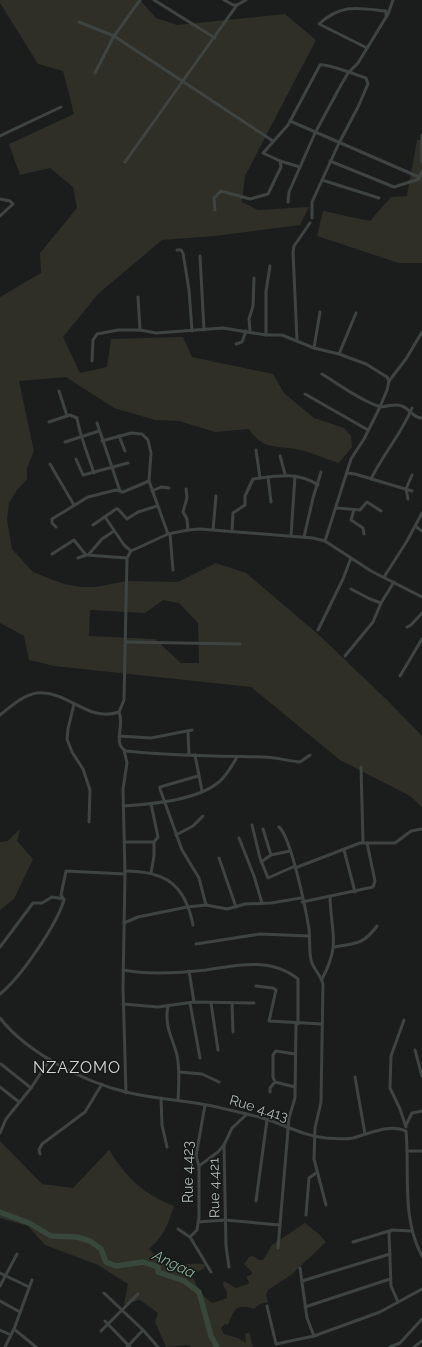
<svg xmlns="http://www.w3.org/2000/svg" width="422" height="1347" font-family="Raleway,sans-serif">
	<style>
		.green { fill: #2f2f27; fill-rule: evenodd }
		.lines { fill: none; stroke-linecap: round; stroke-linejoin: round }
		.river { stroke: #37473c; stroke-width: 5.5 }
		.minor { stroke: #3e4442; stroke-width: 3 }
		.labels { text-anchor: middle; stroke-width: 3; stroke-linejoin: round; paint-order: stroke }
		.street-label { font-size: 14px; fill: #afbbb6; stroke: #161818 }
		.water-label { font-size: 15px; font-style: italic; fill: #8ab297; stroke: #161818 }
		.quarter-label { font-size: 16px; letter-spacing: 1px; fill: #d0d8d4; stroke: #161818 }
	</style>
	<rect width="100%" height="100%" fill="#1b1d1d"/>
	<g class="green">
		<path d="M0,0H140L156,18L177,25L285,14L316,40L245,176L242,202L258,210L309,207L300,225L215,236L162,240L98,294L63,337L80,373L107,367L111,339L183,337L192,357L273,374L284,393L314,418L344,428L351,436L352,447L339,463C327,460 316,454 304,451C281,444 264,453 249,429L215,432L179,421L155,420L114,408L66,377L19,381L34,451L27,468V479L17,490L9,503L7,519L12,549L33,572L64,584L81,587H96L127,581L178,582L216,563L246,573L319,635L387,700L422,736V807L410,796L340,760L251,687L54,666L29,660L24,636L0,623V297L41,273L40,253L77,208L73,187L50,168L20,175L9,144L74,114L63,71L38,64L0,3ZM163,600L179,603L198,623L199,663H181L155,639L89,636L90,610L145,613Z"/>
		<path d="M417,140H422V263H399L317,236L323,211L370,221L391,197L407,196Z"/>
		<path d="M20,829L17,841L33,859L14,899L0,910V842L8,841Z"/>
		<path d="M0,1141L42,1184L73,1188L109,1150C127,1178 142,1193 174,1206C168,1224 164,1236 149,1249L164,1265C174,1266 200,1262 205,1265L204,1269L193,1273L192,1276L201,1294L212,1303L227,1298V1292L223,1285L224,1281L236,1288L248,1284L249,1282L246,1277L252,1274V1272L244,1264L249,1257L253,1256L259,1260H263L272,1245L305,1223L320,1235L326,1242L291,1275L268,1290L266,1295L268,1302L260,1304L254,1309C236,1303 234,1309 228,1325L225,1324L221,1328L224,1334L238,1338L246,1343L245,1334L249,1332L253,1347H191L189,1345L166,1347L155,1322L158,1313L140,1300L124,1304L128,1284L98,1265L45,1245L28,1226L0,1218Z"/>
	</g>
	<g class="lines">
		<path class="river" d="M0,1212L29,1223L51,1236L77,1237L90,1241L101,1249L106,1262L116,1266L143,1262L158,1267V1272L184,1281L199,1292L211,1336L217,1347"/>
		<g class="minor">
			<path d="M154,0L215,38"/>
			<path d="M224,0L233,5H237"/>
			<path d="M79,22L114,36L273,141"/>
			<path d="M367,48L319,24C342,3 358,8 386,11V16"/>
			<path d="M95,73L114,36L140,0"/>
			<path d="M290,121L419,177"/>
			<path d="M422,135V162"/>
			<path d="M0,136L61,107"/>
			<path d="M330,161L394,187L419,179L422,171"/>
			<path d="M125,162L237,5L246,0"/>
			<path d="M300,167L280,161L263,153L288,125L320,65C325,63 357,75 366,78L368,84L358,107L339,143L312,202V218"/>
			<path d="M322,180L379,198"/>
			<path d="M0,199L10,201L13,204L0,216"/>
			<path d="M288,202L289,192L315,133L341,85L348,73L358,63L388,14L393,0"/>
			<path d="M215,210L214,198L221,191L250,199L268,194L281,167L280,161"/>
			<path d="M177,250H181L183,253L189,290L192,331"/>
			<path d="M200,256L204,330"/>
			<path d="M138,297L140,330"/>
			<path d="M250,331L249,319L253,306L254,278"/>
			<path d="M266,335V291L270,266"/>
			<path d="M297,340L293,252L294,246L310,223"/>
			<path d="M236,344L242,342L246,331"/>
			<path d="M314,348L320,312"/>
			<path d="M339,354L356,313"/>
			<path d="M92,361L93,340L97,334L118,330H140L156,333L223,328L266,335H282L314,348L339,354L366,364L387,377L389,381"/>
			<path d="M322,374C340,385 358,399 378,406C385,409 393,402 402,406C410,409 414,419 422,418"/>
			<path d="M59,391L67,416"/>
			<path d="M305,394L368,430"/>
			<path d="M49,422L70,415L77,418C80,436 88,455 94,473"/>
			<path d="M97,423L120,491"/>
			<path d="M119,436L125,451"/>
			<path d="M102,441L131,433L142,434L148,440L151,453L149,481"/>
			<path d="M65,442L99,431"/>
			<path d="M256,450L260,478"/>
			<path d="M280,456L285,474"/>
			<path d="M76,459L83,475L128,463"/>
			<path d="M50,464L74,505"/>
			<path d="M347,473L355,474L412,491"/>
			<path d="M268,477L271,502"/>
			<path d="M371,479C383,454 402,433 412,408"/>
			<path d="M186,489L187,498L183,512L187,519L188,530"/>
			<path d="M152,491L161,487L169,488"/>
			<path d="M408,499L406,489L412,475"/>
			<path d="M337,508L360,510L367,502L381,511"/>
			<path d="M354,510L351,520L363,528L364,534"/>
			<path d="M105,517L124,545L131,551"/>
			<path d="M93,525L116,509H118L127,519L138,512L157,506"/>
			<path d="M415,526L422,531"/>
			<path d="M56,527L52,523V519L88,497L116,490L123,492L149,481L168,534"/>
			<path d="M213,530L216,496"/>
			<path d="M232,531L233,513L245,505V496L253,479C276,476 297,471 318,485"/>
			<path d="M170,534L173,570"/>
			<path d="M291,536L295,476"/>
			<path d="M304,537L313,498L321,472"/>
			<path d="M325,541L351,459L364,439L380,407L387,390L389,381L406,359L422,332"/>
			<path d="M52,554L74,540L86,555L127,558"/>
			<path d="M89,554L102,539L114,531"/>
			<path d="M78,558L86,555"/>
			<path d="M384,577L407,541L422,513"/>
			<path d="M351,589L370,599L381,603"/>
			<path d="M407,627L411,625L422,613"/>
			<path d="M318,630L343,579L351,558"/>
			<path d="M125,642L240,644"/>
			<path d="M345,656L373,622L381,603L394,582"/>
			<path d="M400,676L422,639"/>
			<path d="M74,704L68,729L67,739L72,752L83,769L90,790L89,822"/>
			<path d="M119,712C125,725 112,744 126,751C172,756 218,756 264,757C276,757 288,761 300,762L310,755"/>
			<path d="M0,715C10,707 23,695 37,693C68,690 87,723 119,712L124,700L127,558L131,551L168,534L188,530L200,529L313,538L325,541L371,571L422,597"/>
			<path d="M188,732L189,755"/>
			<path d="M119,736L151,738L192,730"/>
			<path d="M124,750L127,763L123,789L125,874L123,987L126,1093"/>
			<path d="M195,755L202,791"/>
			<path d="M361,767L363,842"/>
			<path d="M198,776L160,787V789L182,850L199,878L206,905"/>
			<path d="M123,806C151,804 196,801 219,782C226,776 232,766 237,757"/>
			<path d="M252,825L260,858L268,878L295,866"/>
			<path d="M279,827C291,837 306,910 309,929C310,939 309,950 311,960C313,969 321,975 323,984L321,1102L315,1128L314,1159L326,1205"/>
			<path d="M263,829L271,855"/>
			<path d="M176,835L193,826L203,816"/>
			<path d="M239,838L254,876L262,903"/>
			<path d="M124,842H154"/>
			<path d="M344,850L355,892"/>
			<path d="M219,858L236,907"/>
			<path d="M261,862L271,855L290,851"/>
			<path d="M295,868L360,843H395L411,831L422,829"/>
			<path d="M125,871C165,871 185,884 193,925"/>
			<path d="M151,873L154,856V842L158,837L151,804"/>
			<path d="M302,902L373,887L375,881L367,843"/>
			<path d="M124,923L138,917L187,907L206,905L227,909L245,904L271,903L301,898"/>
			<path d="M196,944L260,934L309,936"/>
			<path d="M0,947L33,903H42L52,897L64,899"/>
			<path d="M334,947C356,943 363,945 377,926"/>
			<path d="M123,970C149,975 179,973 206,970C237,965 271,957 298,979V1024"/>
			<path d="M189,971L194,1002"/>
			<path d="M322,979C341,943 331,934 330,897"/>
			<path d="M256,986L273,988L276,990L269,1021L322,1024"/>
			<path d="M0,994C21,977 56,926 64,900L61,895L66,871L125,874"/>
			<path d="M190,1003L200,1058"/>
			<path d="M211,1003L218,1050"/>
			<path d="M232,1003L233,1032"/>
			<path d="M123,1004L158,1007L194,1002L254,1003"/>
			<path d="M168,1006C164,1027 172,1036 177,1055C180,1070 179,1085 178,1100"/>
			<path d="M0,1018C26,1052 84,1082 126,1092C157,1100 190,1100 221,1108C234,1111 247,1114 259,1117C282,1123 302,1136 326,1138C334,1138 344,1140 353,1138C369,1134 389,1123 406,1131C410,1173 401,1217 422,1256"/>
			<path d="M404,1020L391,1056L390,1088L400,1109L406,1127"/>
			<path d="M415,1050L422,1076"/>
			<path d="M1,1064L31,1088"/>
			<path d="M179,1072L202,1074L219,1082"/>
			<path d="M355,1077L365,1134"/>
			<path d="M0,1087L19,1102"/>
			<path d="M295,1087L275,1082L273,1077V1055L276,1051L295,1054"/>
			<path d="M270,1092V1088L275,1082"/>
			<path d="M161,1098L162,1125L167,1147"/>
			<path d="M406,1125L412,1113L422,1111"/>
			<path d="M0,1133L6,1119L31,1088L50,1059"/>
			<path d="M407,1151H422"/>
			<path d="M40,1154L39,1150L42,1144L85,1112L102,1084"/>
			<path d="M199,1166L218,1152L224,1145"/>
			<path d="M256,1201L267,1120"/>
			<path d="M306,1215L309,1178L316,1173"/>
			<path d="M198,1222L225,1220L280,1225"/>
			<path d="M178,1229L190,1237L211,1272"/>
			<path d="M190,1237L197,1230L199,1217V1166L196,1156L205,1105"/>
			<path d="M353,1242L389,1231"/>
			<path d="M278,1248L289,1118L295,1098L296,1024"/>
			<path d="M229,1267L226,1246L224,1145L232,1128L246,1115"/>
			<path d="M300,1268L307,1318L314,1336"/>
			<path d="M0,1273L29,1287"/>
			<path d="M302,1281L390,1254"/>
			<path d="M0,1286L17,1254"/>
			<path d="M104,1293L143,1330L158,1347"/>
			<path d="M0,1301L20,1312"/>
			<path d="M398,1302L391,1286L389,1233L391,1230L412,1231"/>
			<path d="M267,1306L276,1344L314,1336L380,1312L422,1289"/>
			<path d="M305,1307L390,1279"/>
			<path d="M105,1321L130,1347"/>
			<path d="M14,1329L36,1347"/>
			<path d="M0,1330L11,1335"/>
			<path d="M101,1331L138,1294"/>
			<path d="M5,1347L14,1329L32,1280"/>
			<path d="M127,1347L143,1330"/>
			<path d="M390,1347L400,1343L422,1319"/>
			<path d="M414,1347L422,1341"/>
		</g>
	</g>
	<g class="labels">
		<g class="street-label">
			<text transform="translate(259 1108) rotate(17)" y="5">Rue 4.413</text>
			<text transform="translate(188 1172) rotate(-90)" y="5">Rue 4.423</text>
			<text transform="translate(214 1188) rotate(-91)" y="5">Rue 4.421</text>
		</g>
		<g class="water-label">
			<text transform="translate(174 1264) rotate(26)" y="5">Angaa</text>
		</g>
		<g class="quarter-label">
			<text x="77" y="1073">NZAZOMO</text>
		</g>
	</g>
</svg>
